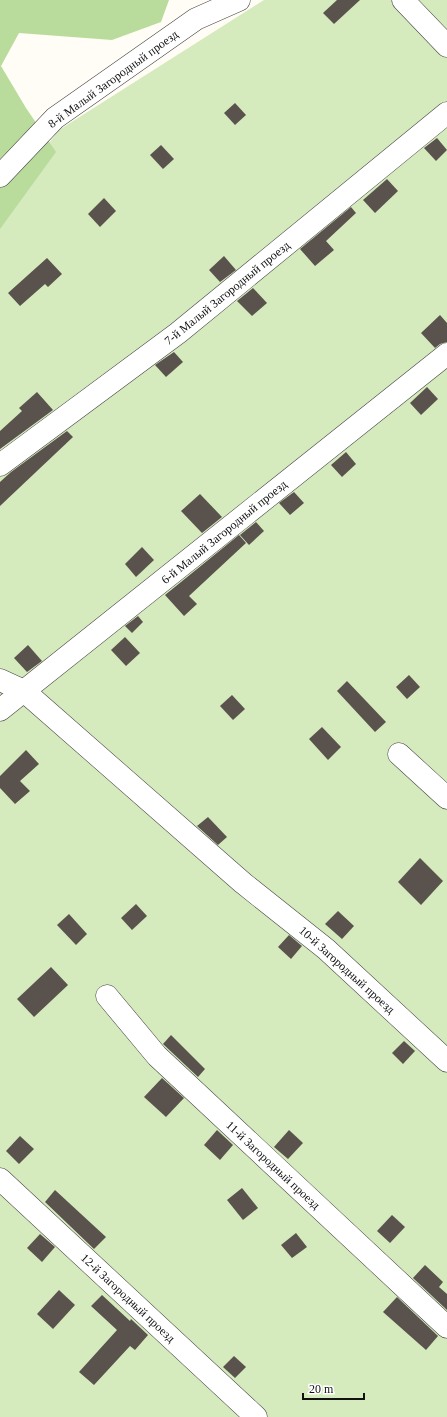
<svg xmlns="http://www.w3.org/2000/svg" width="447" height="1417" font-family="Georgia,serif">
	<style>
		.green { fill: #d5ebbd }
		.forest { fill: #b9dc9c }
		.building { fill: #5a524d }
		.lines { fill: none; stroke-linecap: round; stroke-linejoin: round }
		.minor-casing { stroke: #444; stroke-width: 23 }
		.minor { stroke: #fff; stroke-width: 22 }
		.labels { text-anchor: middle; stroke-width: 4; stroke-linejoin: round; paint-order: stroke }
		.street-label { font-size: 12px; fill: #111; stroke: #fff }
	</style>
	<rect width="100%" height="100%" fill="#fffdf5"/>
	<path class="green" d="M264,0H447V1417H0V207L59,130Z"/>
	<path class="forest" d="M0,0H169L161,22L112,40L19,33L1,66L26,108L56,152L0,229Z"/>
	<g class="building">
		<path d="M337,0H360L334,24L323,13Z"/>
		<path d="M235,103L246,115L235,125L224,113Z"/>
		<path d="M437,138L447,150L436,161L424,148Z"/>
		<path d="M161,145L174,159L163,169L150,155Z"/>
		<path d="M387,179L398,191L375,213L363,200Z"/>
		<path d="M104,198L116,211L100,227L88,214Z"/>
		<path d="M351,207L356,213L326,241L334,250L315,266L300,249Z"/>
		<path d="M224,256L236,270L220,282L209,270Z"/>
		<path d="M47,258L62,274L48,287L45,284L20,306L8,293Z"/>
		<path d="M253,288L267,303L252,316L237,301Z"/>
		<path d="M440,315L447,323V342L440,344L435,348L421,333Z"/>
		<path d="M174,352L183,362L166,377L155,365Z"/>
		<path d="M427,387L438,399L421,415L410,403Z"/>
		<path d="M37,392L53,410L0,449V431L22,411L19,408Z"/>
		<path d="M67,431L73,437L0,506V482L11,472Z"/>
		<path d="M346,452L356,464L342,477L331,465Z"/>
		<path d="M294,492L304,503L290,515L279,503Z"/>
		<path d="M200,494L222,517L202,533L181,511Z"/>
		<path d="M256,522L264,531L249,545L240,535Z"/>
		<path d="M239,535L246,543L189,596L197,604L184,616L165,595Z"/>
		<path d="M142,547L154,560L136,577L125,564Z"/>
		<path d="M138,616L143,622L132,633L125,626Z"/>
		<path d="M125,637L140,653L126,666L111,650Z"/>
		<path d="M28,645L42,661L27,672L14,658Z"/>
		<path d="M409,675L420,687L407,699L396,687Z"/>
		<path d="M347,681L386,722L375,732L337,691Z"/>
		<path d="M232,695L245,709L233,720L220,706Z"/>
		<path d="M322,727L341,747L328,760L309,739Z"/>
		<path d="M26,750L39,764L20,781L30,791L15,804L0,788V776Z"/>
		<path d="M208,817L227,837L218,845L197,826Z"/>
		<path d="M420,858L443,881L421,905L398,882Z"/>
		<path d="M136,904L147,916L132,930L121,918Z"/>
		<path d="M338,911L354,926L342,939L325,924Z"/>
		<path d="M69,914L87,934L76,945L57,925Z"/>
		<path d="M289,935L302,946L291,959L278,947Z"/>
		<path d="M51,967L68,985L34,1017L17,999Z"/>
		<path d="M171,1035L205,1069L198,1077L163,1044Z"/>
		<path d="M404,1041L415,1051L403,1064L392,1053Z"/>
		<path d="M162,1078L184,1098L166,1117L144,1097Z"/>
		<path d="M217,1130L233,1145L220,1160L204,1145Z"/>
		<path d="M289,1130L303,1143L288,1159L274,1147Z"/>
		<path d="M20,1136L34,1149L19,1164L6,1151Z"/>
		<path d="M242,1188L258,1208L243,1220L227,1200Z"/>
		<path d="M55,1190L106,1237L94,1249L45,1202Z"/>
		<path d="M392,1215L405,1227L390,1243L377,1231Z"/>
		<path d="M296,1233L307,1247L292,1258L281,1245Z"/>
		<path d="M40,1234L55,1247L42,1262L27,1248Z"/>
		<path d="M425,1265L443,1282L439,1287L447,1294V1310L413,1278Z"/>
		<path d="M59,1290L75,1305L53,1329L37,1314Z"/>
		<path d="M102,1295L130,1321L131,1319L148,1335L135,1350L130,1346L94,1385L79,1372L117,1330L91,1306Z"/>
		<path d="M397,1297L438,1336L426,1350L383,1312Z"/>
		<path d="M234,1356L246,1367L235,1378L223,1367Z"/>
	</g>
	<g class="lines">
		<defs>
			<g id="minor">
				<path d="M403,0L447,46"/>
				<path d="M0,176L55,118L196,19L239,0"/>
				<path d="M0,465L178,333L447,113"/>
				<path d="M0,680L24,691L243,883L326,949L447,1061"/>
				<path d="M0,710L447,354"/>
				<path d="M399,754L447,798"/>
				<path d="M107,996L157,1056L447,1327"/>
				<path d="M0,1179L256,1417"/>
			</g>
		</defs>
		<use href="#minor" class="minor-casing"/>
		<use href="#minor" class="minor"/>
	</g>
	<g class="labels">
		<g class="street-label">
			<text transform="translate(113 79) rotate(-36)" y="4">8-й Малый Загородный проезд</text>
			<text transform="translate(227 293) rotate(-39)" y="4">7-й Малый Загородный проезд</text>
			<text transform="translate(224 532) rotate(-39)" y="4">6-й Малый Загородный проезд</text>
			<text transform="translate(347 970) rotate(42)" y="4">10-й Загородный проезд</text>
			<text transform="translate(273 1165) rotate(43)" y="4">11-й Загородный проезд</text>
			<text transform="translate(128 1298) rotate(43)" y="4">12-й Загородный проезд</text>
		</g>
	</g>
	<path d="M303 1393v6h61v-6" fill="none" stroke="#111111" stroke-width="2"/>
	<text x="309" y="1393" font-size="12" fill="#111111" stroke="#ffffff" stroke-width="3" paint-order="stroke">20 m</text>
</svg>
